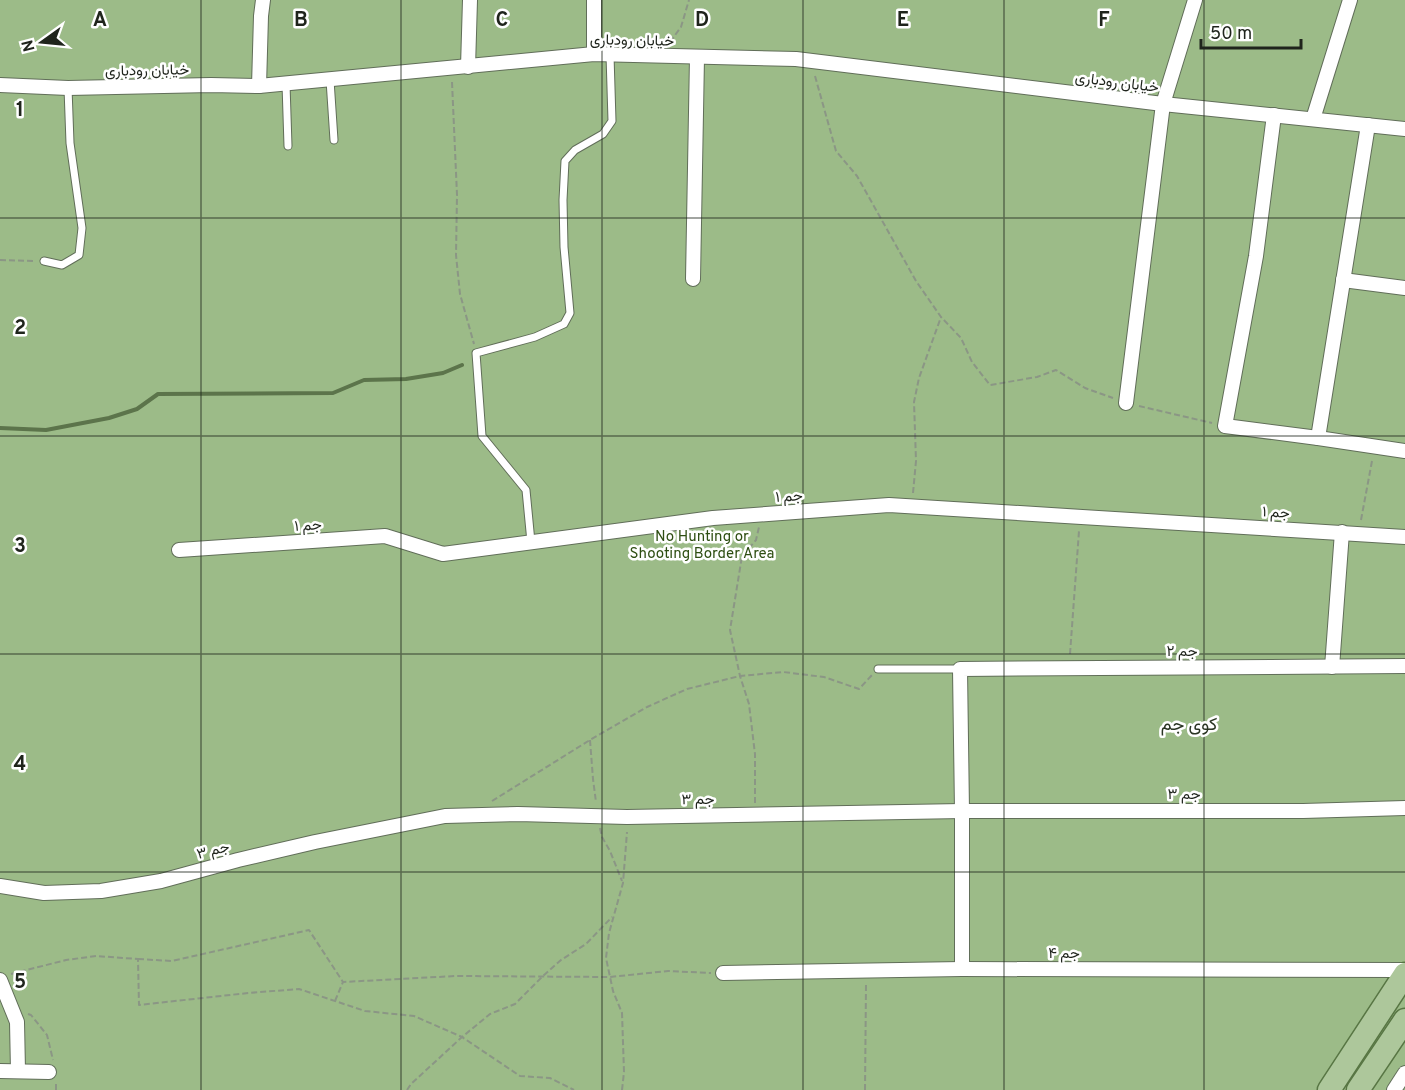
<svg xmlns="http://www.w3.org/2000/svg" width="1405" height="1090" font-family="Overpass,Vazirmatn,sans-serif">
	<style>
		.green { fill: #9cbb88 }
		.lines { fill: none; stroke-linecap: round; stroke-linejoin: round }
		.stream { stroke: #5c744b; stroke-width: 4 }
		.service-casing { stroke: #616e59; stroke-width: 9 }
		.minor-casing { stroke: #616e59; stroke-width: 16 }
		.primary-casing { stroke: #587644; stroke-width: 25 }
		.path { stroke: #8b9685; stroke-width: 2; stroke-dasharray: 6 3; stroke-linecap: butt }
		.service { stroke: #fff; stroke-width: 7 }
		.minor { stroke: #fff; stroke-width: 14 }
		.primary { stroke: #adc79b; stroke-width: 22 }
		.grid { fill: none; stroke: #1f241c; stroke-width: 1.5; stroke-opacity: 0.55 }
		.labels { text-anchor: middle; stroke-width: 5; stroke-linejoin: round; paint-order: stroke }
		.street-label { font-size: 15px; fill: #1f241c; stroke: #fff }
		.park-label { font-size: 15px; fill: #2e4e12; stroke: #fff }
		.quarter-label { font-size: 18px; fill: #2a3523; stroke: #fff }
		.grid-label { font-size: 20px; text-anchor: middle; font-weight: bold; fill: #1f241c; stroke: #fff; stroke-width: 5; stroke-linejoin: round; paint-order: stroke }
	</style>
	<rect width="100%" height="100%" fill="#dae9d1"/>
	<rect class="green" x="0" y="0" width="1405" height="1090"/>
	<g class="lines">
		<path class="stream" d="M0,428L46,430L109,418L137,409L158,394L333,393L364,380L406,379L443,373L462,365"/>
		<defs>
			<g id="service">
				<path d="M330,80L334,140"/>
				<path d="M286,84L288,146"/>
				<path d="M44,261L62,265L79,255L82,228L70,143L68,88"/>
				<path d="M531,542L526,490L482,436L476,353L535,337L564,324L570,313L564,247L563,200L565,161L575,150L603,134L612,121L610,55"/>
				<path d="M878,669H960"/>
			</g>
			<g id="minor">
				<path d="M594,54V0"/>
				<path d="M468,67L470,0"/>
				<path d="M0,85L68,88L211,85L259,86L594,54L796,59L1163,104L1405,129"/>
				<path d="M259,86L261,16L263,0"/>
				<path d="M1274,115L1256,256L1225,426L1318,438L1405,451"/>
				<path d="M1313,119L1350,0"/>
				<path d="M693,279L697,57"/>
				<path d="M1343,280L1405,288"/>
				<path d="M1126,403L1163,104L1195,0"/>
				<path d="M1318,438L1368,125"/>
				<path d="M179,550L385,536L443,554L713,518L889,505L1405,537"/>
				<path d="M1332,667L1342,532"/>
				<path d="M0,886L44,893L101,891L161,881L238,860L315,842L445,816L518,814L627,817L962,811H1303L1405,808"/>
				<path d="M962,969V811L960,669L1405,666"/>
				<path d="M723,973L962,969L1405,970"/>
				<path d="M0,980L17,1022L18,1071"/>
				<path d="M0,1071L49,1072"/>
				<path d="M1394,1090L1405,1073"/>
			</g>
			<g id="primary">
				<path d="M1329,1090L1405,974"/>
				<path d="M1358,1090L1405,1020"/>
			</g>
		</defs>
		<use href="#service" class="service-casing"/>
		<use href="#minor" class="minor-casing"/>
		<use href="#primary" class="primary-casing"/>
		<g class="path">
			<path d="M670,42L681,27L689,0"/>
			<path d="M815,76L836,151L857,176L916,281L941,317L961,338L972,362L990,385L1037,377L1056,370L1085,388L1113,398"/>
			<path d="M452,82L457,195L456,255L460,294L474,344"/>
			<path d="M0,260L33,261"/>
			<path d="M1139,406L1212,423"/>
			<path d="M913,493L916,461L914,402L919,378L941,317"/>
			<path d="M1361,520L1372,461"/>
			<path d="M1070,654L1079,531"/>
			<path d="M590,740L593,779L596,802"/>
			<path d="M492,801L590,740L647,707L687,689L740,676L783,672L824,677L859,689L872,675"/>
			<path d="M755,803V754L749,704L740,676L730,630L742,556L756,540L759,527"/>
			<path d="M600,828L602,837L610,851L622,881"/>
			<path d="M138,959L172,961L309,930L343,982L456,976L610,977L668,971L711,973"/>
			<path d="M11,974L66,960L96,956L138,959L139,1005L248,993L299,989L365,1011L414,1016L462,1037L520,1076L550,1078L574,1090"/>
			<path d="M335,1001L343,982"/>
			<path d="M28,1014L31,1015L47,1035L53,1060"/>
			<path d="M56,1090V1083"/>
			<path d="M407,1090L411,1084L462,1037L490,1014L515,1004L542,977L561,960L586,944L612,917"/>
			<path d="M622,1090L624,1072L622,1013L613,991L606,958L609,933L623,883L627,832"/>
			<path d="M865,1090L866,985"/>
		</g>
		<use href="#service" class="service"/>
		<use href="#minor" class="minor"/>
		<use href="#primary" class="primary"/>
	</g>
	<path class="grid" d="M201,0V1090M401,0V1090M602,0V1090M803,0V1090M1004,0V1090M1204,0V1090M0,218H1405M0,436H1405M0,654H1405M0,872H1405"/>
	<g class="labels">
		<g class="street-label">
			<text transform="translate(632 40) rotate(1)" y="5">خیابان رودباری</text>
			<text transform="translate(147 70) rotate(-1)" y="5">خیابان رودباری</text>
			<text transform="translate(1117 82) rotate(7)" y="5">خیابان رودباری</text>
			<text transform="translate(789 496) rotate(-4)" y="5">جم ۱</text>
			<text transform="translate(1276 512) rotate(3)" y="5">جم ۱</text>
			<text transform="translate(308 525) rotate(-4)" y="5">جم ۱</text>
			<text x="1182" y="656">جم ۲</text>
			<text x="1184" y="799">جم ۳</text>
			<text transform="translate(698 799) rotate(-1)" y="5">جم ۳</text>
			<text transform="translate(213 850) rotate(-15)" y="5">جم ۳</text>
			<text x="1064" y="958">جم ۴</text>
		</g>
		<g class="park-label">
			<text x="702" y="541">No Hunting or<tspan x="702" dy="17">Shooting Border Area</tspan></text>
		</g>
		<g class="quarter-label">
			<text x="1189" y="730">کوی جم</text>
		</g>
	</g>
	<g class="grid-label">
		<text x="100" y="26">A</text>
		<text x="301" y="26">B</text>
		<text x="502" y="26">C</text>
		<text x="702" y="26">D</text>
		<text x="903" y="26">E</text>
		<text x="1104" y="26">F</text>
		<text x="20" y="116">1</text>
		<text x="20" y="334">2</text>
		<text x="20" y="552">3</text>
		<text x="20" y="770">4</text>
		<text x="20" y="988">5</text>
	</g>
	<g transform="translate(42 42) rotate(255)" stroke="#ffffff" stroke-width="4.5" paint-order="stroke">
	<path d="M0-4.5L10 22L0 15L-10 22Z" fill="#1f241c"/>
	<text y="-9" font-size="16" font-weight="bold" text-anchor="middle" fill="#1f241c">N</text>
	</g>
	<path d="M1201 39v9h100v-9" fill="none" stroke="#1f241c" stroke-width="3"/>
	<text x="1210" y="39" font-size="18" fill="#1f241c" stroke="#ffffff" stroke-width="4.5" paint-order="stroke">50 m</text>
</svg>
